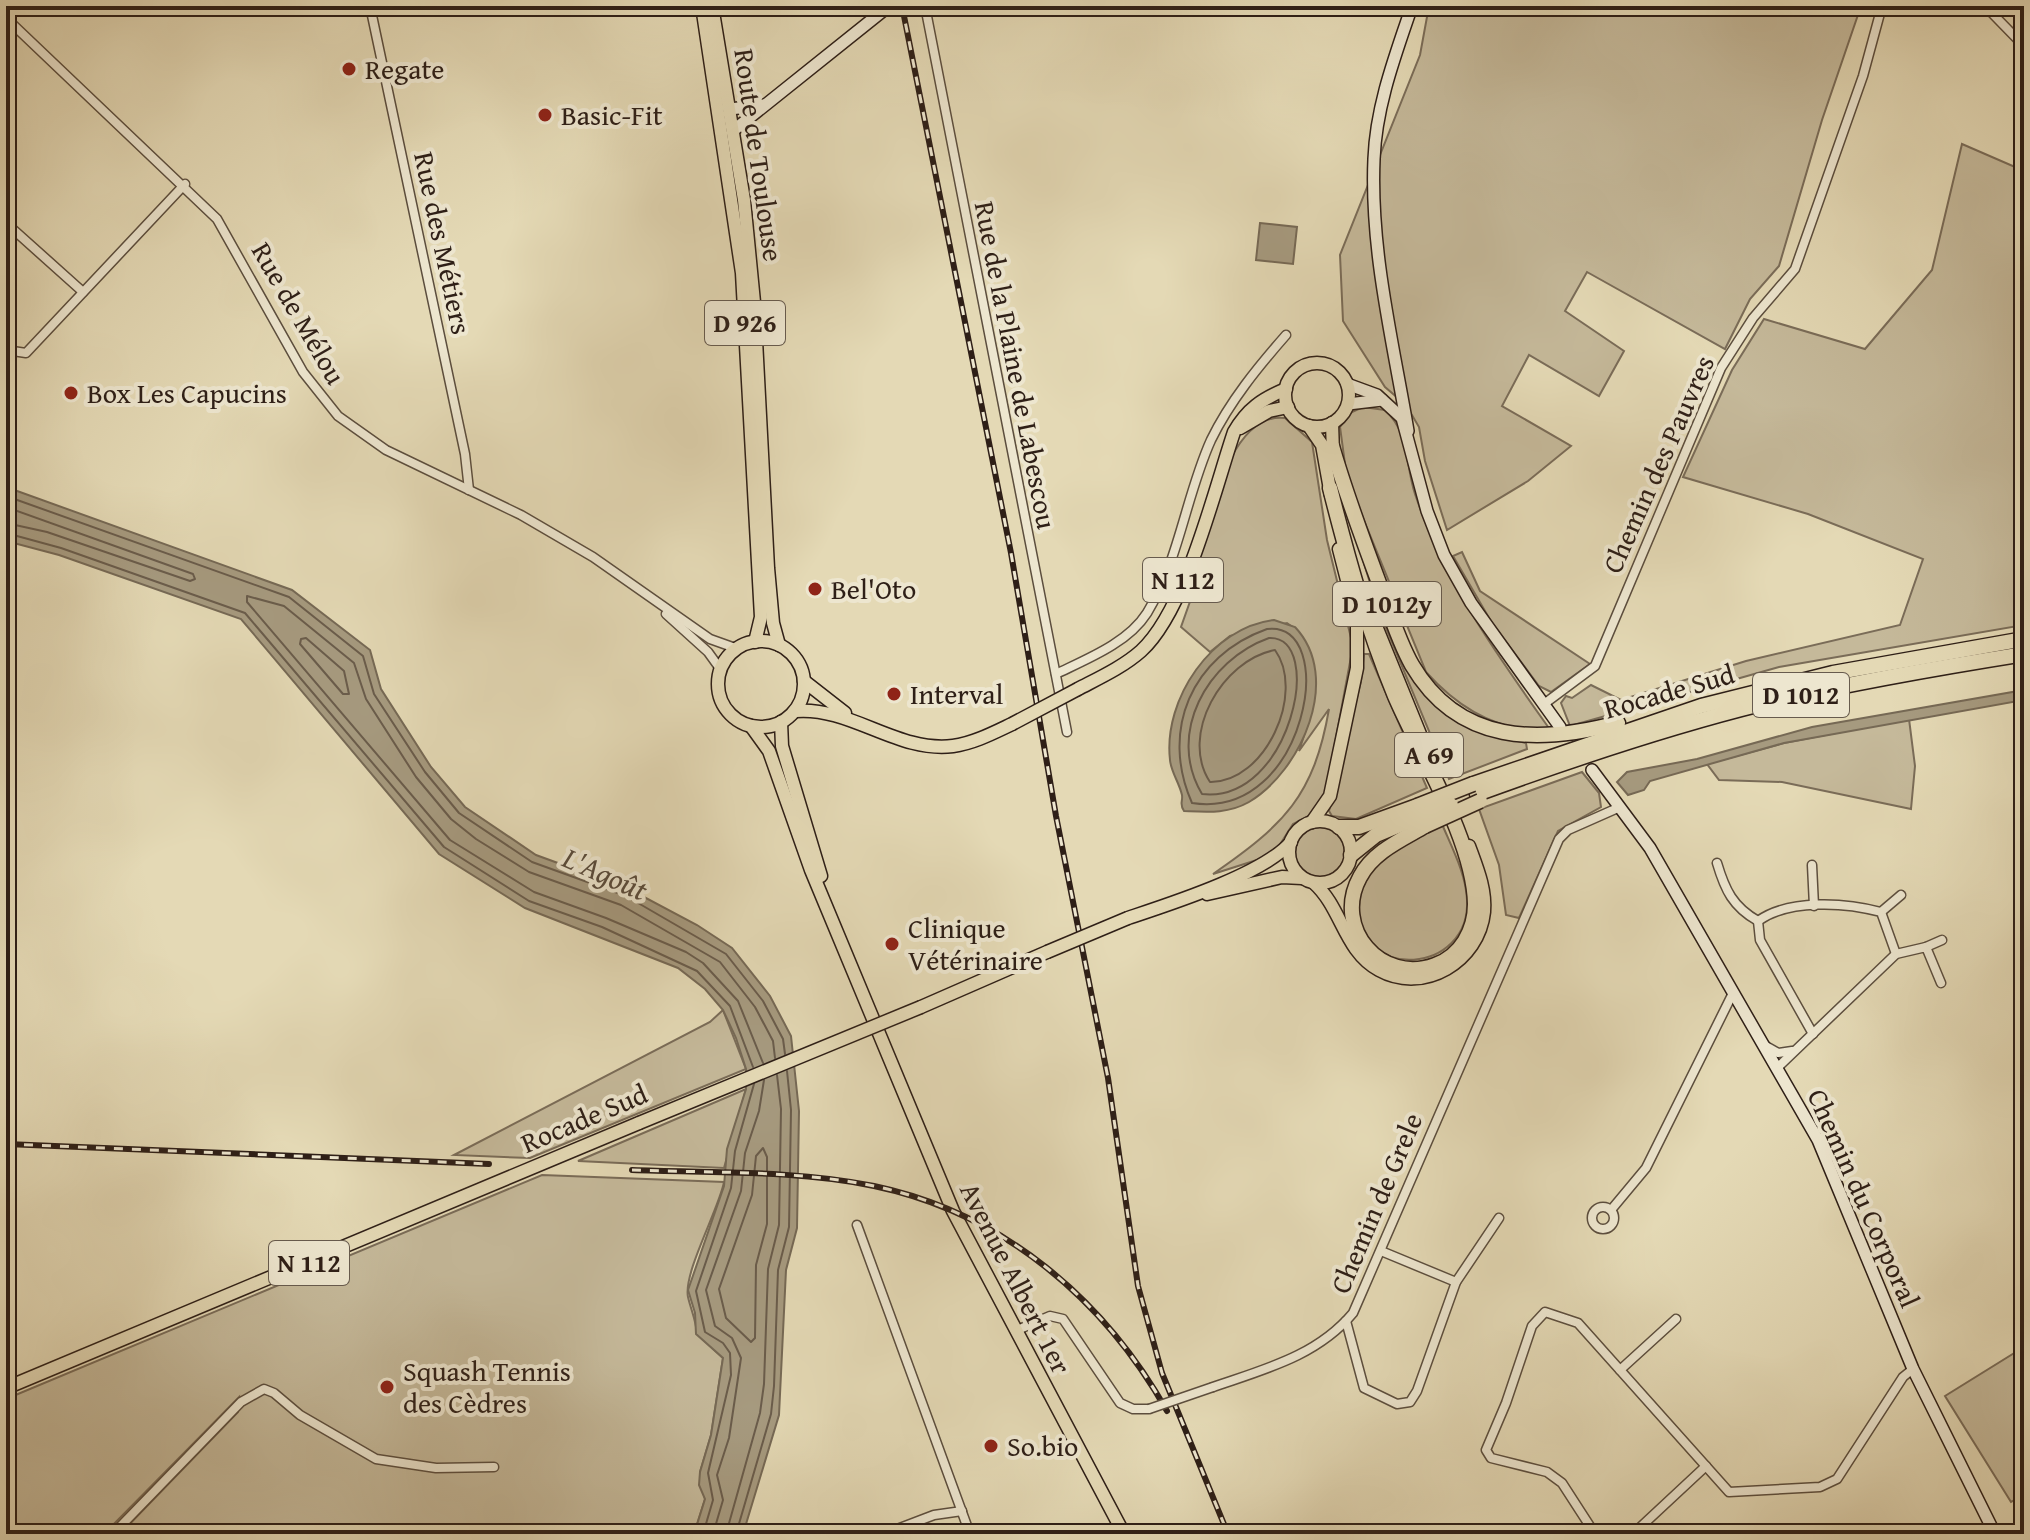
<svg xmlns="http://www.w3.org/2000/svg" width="2030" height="1540" font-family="'Gentium Book Plus',serif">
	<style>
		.green { fill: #c5b99a; stroke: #7a6c58; stroke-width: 2 }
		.water { fill: #a69a7f; stroke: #766955; stroke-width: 2 }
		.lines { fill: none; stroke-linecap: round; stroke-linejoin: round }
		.shore { stroke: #6a5c4b; stroke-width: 2 }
		.street-casing { stroke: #5c4e3e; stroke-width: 11 }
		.secondary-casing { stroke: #2e1f17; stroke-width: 14 }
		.primary-casing { stroke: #2e1f17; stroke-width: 15 }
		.highway-casing { stroke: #2e1f17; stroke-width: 17 }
		.street { stroke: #ede6cf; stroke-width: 8 }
		.secondary { stroke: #ede6cf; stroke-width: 11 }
		.primary { stroke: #e4d9b5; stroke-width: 12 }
		.highway { stroke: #e4d9b5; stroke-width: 14 }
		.rail-casing { stroke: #2e1f17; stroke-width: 6 }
		.rail { stroke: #ede6cf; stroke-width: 3; stroke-dasharray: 9; stroke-linecap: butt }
		.street-bridge-casing { stroke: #5c4e3e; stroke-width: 11; stroke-linecap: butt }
		.primary-bridge-casing { stroke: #2e1f17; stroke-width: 15; stroke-linecap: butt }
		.highway-bridge-casing { stroke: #2e1f17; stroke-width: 17; stroke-linecap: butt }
		.street-bridge { stroke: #ede6cf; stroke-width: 8 }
		.primary-bridge { stroke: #e4d9b5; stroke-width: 12 }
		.highway-bridge { stroke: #e4d9b5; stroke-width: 14 }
		.poi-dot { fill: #8f2418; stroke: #ede6cf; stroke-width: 3 }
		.labels { text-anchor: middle; stroke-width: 8; stroke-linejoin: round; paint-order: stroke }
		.shield { fill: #ede6cf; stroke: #675b4e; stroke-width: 2 }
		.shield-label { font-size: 26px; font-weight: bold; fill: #2e1f17 }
		.poi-label { font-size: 28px; fill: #2e1f17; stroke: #ede6cf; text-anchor: start }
		.street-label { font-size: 28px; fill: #2e1f17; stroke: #ede6cf }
		.water-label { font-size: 30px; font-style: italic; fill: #584a3b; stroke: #ede6cf }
	</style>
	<rect width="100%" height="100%" fill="#e4d9b5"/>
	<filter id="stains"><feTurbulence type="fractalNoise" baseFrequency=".0025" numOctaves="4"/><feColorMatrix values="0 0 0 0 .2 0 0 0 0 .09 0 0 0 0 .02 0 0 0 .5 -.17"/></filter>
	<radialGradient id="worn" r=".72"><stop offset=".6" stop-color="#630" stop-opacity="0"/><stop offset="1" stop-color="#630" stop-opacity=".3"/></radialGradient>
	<g class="green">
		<path d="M1429,6H1861L1822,120L1779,266L1750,299L1725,349L1587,272L1565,311L1624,351L1599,396L1529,355L1502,406L1571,446L1528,481L1447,530L1425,461L1419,427L1406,405L1385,387L1343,321L1340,255L1420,55Z"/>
		<path d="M1962,144L2015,167L2024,157V625L1779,667L1570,726L1561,703L1566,696L1572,698L1591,685L1621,700L1746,661L1900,625L1923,559L1808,514L1683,477L1732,370L1764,319L1865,349L1932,270Z"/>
		<path d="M1363,407L1385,410C1410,433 1405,464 1415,494C1445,583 1497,655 1551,731C1500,733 1459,709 1426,672L1347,479L1340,427L1352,412Z"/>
		<path d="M1285,418L1312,442L1327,540L1353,646L1325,797L1309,816L1293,824L1279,846L1260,859L1213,874C1284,825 1314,796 1329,709L1299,751C1312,716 1326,646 1287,623L1230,636L1210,652L1181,627L1198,579L1194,564C1208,523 1229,411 1285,418Z"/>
		<path d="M1355,534L1417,681L1497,736L1526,743L1527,749L1449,779L1378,609Z"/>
		<path d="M1462,552L1480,591L1590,664L1551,692L1539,686L1492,623L1453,556Z"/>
		<path d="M1364,654H1369L1427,788L1356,819L1332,816L1329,811L1361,681Z"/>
		<path d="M1909,719L1915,766L1911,809L1782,782L1719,780L1707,764L1784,743Z"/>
		<path d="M1582,772L1599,793L1601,807L1558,831L1519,918L1506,915L1499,865L1479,809Z"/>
		<path d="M1442,824C1452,848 1466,874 1467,900C1471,974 1357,983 1359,906C1359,893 1363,881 1371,871C1389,849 1418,838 1442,824Z"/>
		<circle cx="1320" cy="852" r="25"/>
		<path d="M723,1010L746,1069L530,1158L454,1155L710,1022Z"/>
		<path d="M746,1089L724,1168L578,1161Z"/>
		<path d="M542,1175L724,1182C719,1209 683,1273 688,1297C691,1310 696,1320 697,1334L723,1358L711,1435L700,1472L705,1499L694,1534H120L238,1412L239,1397L104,1534H6V1399Z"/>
		<path d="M2024,1347V1495L2011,1502L1945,1396Z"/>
	</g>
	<g class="water">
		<path d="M1260,223L1297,227L1293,264L1256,260Z"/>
		<path d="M6,487L292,590L370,650L381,689L431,767L465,807L536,855L629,889L697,925L732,948L770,996L791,1036L799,1111L797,1228L786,1270L779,1415L743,1534H694L705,1499L699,1485L700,1472L711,1435L723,1358L696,1334L695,1313L688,1290L724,1186L727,1149L746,1089V1069L736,1038L723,1010L705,989L678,968L525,908L439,854L241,619L59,555L6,541Z"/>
		<path d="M1274,620L1295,627C1343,678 1301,771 1249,802C1228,814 1207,812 1184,811C1179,804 1183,802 1182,795C1179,782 1171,772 1170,760C1163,699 1212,627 1274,620Z"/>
		<path d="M2024,690V700L1784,743L1650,781L1644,790L1628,795L1617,782L1627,772L1697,759L1812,727Z"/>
	</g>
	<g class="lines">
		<g class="shore">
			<path d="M6,496L289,597L363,656L374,694L425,772L459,813L532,862L626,896L726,954L763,1001L783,1039L785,1054"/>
			<path d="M6,507L193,574L195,579L190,581L47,532L6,523"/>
			<path d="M6,533L61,548L245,613L444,847L529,901L602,927L697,971L730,1006L753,1067"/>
			<path d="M1267,629C1340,619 1308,821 1192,803C1160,731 1191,656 1267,629Z"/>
			<path d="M1269,638C1326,635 1291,804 1202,794C1166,734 1207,660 1269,638Z"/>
			<path d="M301,639L306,638L344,671L349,694H343L300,644Z"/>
			<path d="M1275,650C1306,693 1265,783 1210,782C1179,735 1222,660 1275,650Z"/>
			<path d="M763,1063L738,1001L703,963L686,952L606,918L534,892L450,840L247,602V596L284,606L354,663L366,699L416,777L451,819L476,839L529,872L621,905L720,962L755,1007L773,1041L775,1058"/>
			<path d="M763,1148L767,1157V1224L756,1265L755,1338L751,1342L726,1318L719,1289L752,1195L756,1156Z"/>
			<path d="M703,1534L713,1500L708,1473L731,1375L730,1353L723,1343L705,1332L696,1291L731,1188L735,1151L754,1084"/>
			<path d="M713,1534L723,1500L717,1475L729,1438L741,1358L732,1338L715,1326L706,1290L741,1191L745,1153L759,1111L764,1080"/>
			<path d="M726,1534L760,1413L764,1384L768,1269L779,1225L781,1109L777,1075"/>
			<path d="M736,1534L771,1414L774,1386L778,1270L789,1227L791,1110L787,1071"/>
		</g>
		<defs>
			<g id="street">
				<path d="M370,6L465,454L469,490"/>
				<path d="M925,6L1067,732"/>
				<path d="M1985,6L2024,46"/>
				<path d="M6,18L217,219L303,372L338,416L386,450L521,515L593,557L710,639L738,649"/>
				<path d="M6,223L83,292"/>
				<path d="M6,350L26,353L185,184"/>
				<path d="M666,614L708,652L721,670"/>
				<path d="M1056,674C1087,659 1128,643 1147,613C1179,561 1186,495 1211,440C1230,401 1258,367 1286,335"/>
				<path d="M1544,704L1595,666L1721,368L1753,318L1795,269L1863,76L1882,6"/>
				<path d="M1717,863C1725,890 1733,907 1758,921"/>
				<path d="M1812,865L1814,906"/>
				<path d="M1881,912L1901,895"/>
				<path d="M1758,921C1789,899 1844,902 1881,912L1896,954"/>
				<path d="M1758,921L1760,940L1813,1034"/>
				<path d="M1926,947L1942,940"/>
				<path d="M1764,1045L1778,1053L1792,1051"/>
				<path d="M1777,1068L1896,954L1926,947L1941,983"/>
				<circle cx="1603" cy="1218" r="11"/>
				<path d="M1611,1210L1646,1168L1733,993"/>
				<path d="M857,1225L970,1534"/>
				<path d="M1381,1251L1456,1282"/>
				<path d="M1346,1321L1364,1388L1397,1404L1410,1402L1417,1391L1456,1282L1499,1218"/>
				<path d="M1015,1331L1050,1316L1063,1319L1120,1403L1133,1409H1149"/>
				<path d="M1620,1370L1676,1319"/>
				<path d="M1213,1387C1265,1369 1317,1356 1353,1313L1559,839L1568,830L1620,807"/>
				<path d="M113,1534L241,1402L264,1389L274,1393L300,1415L376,1459L436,1468L494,1467"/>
				<path d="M884,1534L934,1515L962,1511"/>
				<path d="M1595,1534L1562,1483L1547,1472L1491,1458L1486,1450L1506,1403L1532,1326L1545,1312L1578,1323L1729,1492L1820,1487L1837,1479L1903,1377L1913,1369"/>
				<path d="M1633,1534L1706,1466"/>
			</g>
			<g id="secondary">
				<path d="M730,109L764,105"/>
				<path d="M734,130L889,6"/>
				<path d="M1347,384L1377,395L1402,418L1427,511L1444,555L1471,603L1560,727"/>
				<path d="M1348,404L1382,400"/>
				<path d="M1408,431C1393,342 1370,250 1374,159C1376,106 1395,56 1412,6"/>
				<path d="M1592,770L1650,848L1818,1140L1913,1369L1995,1534"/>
			</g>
			<g id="primary">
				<path d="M702,6L742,273L761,617L755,642"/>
				<path d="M712,6L744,200L754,302L768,568L773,623L779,645"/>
				<circle cx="1317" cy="395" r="32"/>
				<path d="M1332,423L1333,453"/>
				<path d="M1309,426L1322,445L1331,495"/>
				<path d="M1240,428L1269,411L1288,407"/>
				<path d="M1376,626L1420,734"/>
				<circle cx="761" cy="684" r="43"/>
				<path d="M804,681L845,713"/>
				<path d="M1078,689C1099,678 1123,667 1141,651C1186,610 1214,491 1234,432C1247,409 1262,399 1286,389"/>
				<path d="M795,711C851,706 897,753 953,746C974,743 993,733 1012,724"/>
				<path d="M781,722L782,746L821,876"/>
				<path d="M751,726L769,751L811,870L953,1211L1124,1534"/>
				<circle cx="1320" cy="852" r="31"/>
				<path d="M1312,822L1330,796L1357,668V619L1339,549"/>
				<path d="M1314,883C1342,908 1344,951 1379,970C1424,995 1479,961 1484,912C1486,889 1477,868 1469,846"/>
				<path d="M1207,894L1282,877L1302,878"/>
				<path d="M1128,918C1170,904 1264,874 1291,842"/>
				<path d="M921,1007L1047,952"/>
				<path d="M6,1388L639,1123"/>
			</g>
			<g id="highway">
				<path d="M1332,446C1346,495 1364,543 1382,591C1391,616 1399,642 1412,665C1459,745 1539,744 1618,723"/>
				<path d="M1330,488C1348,559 1367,628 1395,696C1420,754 1474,842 1475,904C1475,930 1461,956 1435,965C1381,985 1332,928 1360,877C1373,852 1401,840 1425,826"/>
				<path d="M1473,784L1701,706L1833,673L2024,639"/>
				<path d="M1477,794C1570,760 1664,728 1761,704C1848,683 1936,668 2024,654"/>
				<path d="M1339,827H1359L1417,806"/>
				<path d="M1351,855L1376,835L1421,816"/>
			</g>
		</defs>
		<use href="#street" class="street-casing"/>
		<use href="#secondary" class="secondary-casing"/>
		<use href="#primary" class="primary-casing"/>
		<use href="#highway" class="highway-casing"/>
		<use href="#street" class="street"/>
		<use href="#secondary" class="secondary"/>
		<use href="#primary" class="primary"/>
		<use href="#highway" class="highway"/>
		<defs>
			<g id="rail">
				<path d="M902,6L1011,553L1056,816L1108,1078L1138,1286L1162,1373L1228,1534"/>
				<path d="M6,1144L489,1164"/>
				<path d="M632,1170C712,1173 796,1170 874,1186C1003,1213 1104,1299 1167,1411"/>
			</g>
		</defs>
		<use href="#rail" class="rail-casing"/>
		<use href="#rail" class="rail"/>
		<defs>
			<path id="street-bridge" d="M1149,1409L1213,1387"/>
			<g id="primary-bridge">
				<path d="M1012,724L1078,689"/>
				<path d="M1047,952L1128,918"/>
				<path d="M639,1123L921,1007"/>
			</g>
			<g id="highway-bridge">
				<path d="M1417,806L1473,784"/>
				<path d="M1421,816L1451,805"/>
				<path d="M1425,826L1480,801"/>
			</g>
		</defs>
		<use href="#street-bridge" class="street-bridge-casing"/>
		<use href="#primary-bridge" class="primary-bridge-casing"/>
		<use href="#highway-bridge" class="highway-bridge-casing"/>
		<use href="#street-bridge" class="street-bridge"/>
		<use href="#primary-bridge" class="primary-bridge"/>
		<use href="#highway-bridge" class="highway-bridge"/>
	</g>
	<g class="poi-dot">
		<circle cx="349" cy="69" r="8"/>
		<circle cx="545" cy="115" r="8"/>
		<circle cx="71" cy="393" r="8"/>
		<circle cx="815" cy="589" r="8"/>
		<circle cx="894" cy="694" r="8"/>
		<circle cx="892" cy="944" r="8"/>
		<circle cx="387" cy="1387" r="8"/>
		<circle cx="991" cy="1446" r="8"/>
	</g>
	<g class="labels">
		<g class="shield">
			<rect x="705" y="301" width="80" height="44" rx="6"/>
			<rect x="1143" y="558" width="80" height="44" rx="6"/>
			<rect x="1333" y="582" width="108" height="44" rx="6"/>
			<rect x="1753" y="673" width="96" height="44" rx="6"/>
			<rect x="1395" y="733" width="68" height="44" rx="6"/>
			<rect x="269" y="1241" width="80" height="44" rx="6"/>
		</g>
		<g class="shield-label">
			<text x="745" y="332">D 926</text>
			<text x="1183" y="589">N 112</text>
			<text x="1387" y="613">D 1012y</text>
			<text x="1801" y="704">D 1012</text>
			<text x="1429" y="764">A 69</text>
			<text x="309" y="1272">N 112</text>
		</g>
		<g class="poi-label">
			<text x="365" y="79">Regate</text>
			<text x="561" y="125">Basic-Fit</text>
			<text x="87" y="403">Box Les Capucins</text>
			<text x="831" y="599">Bel'Oto</text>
			<text x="910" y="704">Interval</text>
			<text x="908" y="938">Clinique<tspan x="908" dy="32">Vétérinaire</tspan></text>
			<text x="403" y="1381">Squash Tennis<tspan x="403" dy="32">des Cèdres</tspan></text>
			<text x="1007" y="1456">So.bio</text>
		</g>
		<g class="street-label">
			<text transform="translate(759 155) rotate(82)" y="10">Route de Toulouse</text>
			<text transform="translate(443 243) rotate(78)" y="10">Rue des Métiers</text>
			<text transform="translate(299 313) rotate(60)" y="10">Rue de Mélou</text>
			<text transform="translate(1016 365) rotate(79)" y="10">Rue de la Plaine de Labescou</text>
			<text transform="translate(1658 464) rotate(-66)" y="10">Chemin des Pauvres</text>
			<text transform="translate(1669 691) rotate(-16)" y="10">Rocade Sud</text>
			<text transform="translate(584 1118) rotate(-23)" y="10">Rocade Sud</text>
			<text transform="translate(1864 1198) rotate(66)" y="10">Chemin du Corporal</text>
			<text transform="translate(1376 1203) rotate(-67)" y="10">Chemin de Grele</text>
			<text transform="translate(1016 1278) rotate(63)" y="10">Avenue Albert 1er</text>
		</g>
		<g class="water-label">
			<text transform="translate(605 874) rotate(24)" y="10">L'Agoût</text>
		</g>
	</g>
	<rect width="2030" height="1540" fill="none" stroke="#e4d9b5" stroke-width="32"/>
	<rect x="8" y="8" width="2014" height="1524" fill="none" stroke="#2e1f17" stroke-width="4"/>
	<rect x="16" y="16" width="1998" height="1508" fill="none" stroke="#2e1f17" stroke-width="2"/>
	<rect width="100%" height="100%" filter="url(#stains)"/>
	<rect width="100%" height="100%" fill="url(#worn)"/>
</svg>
